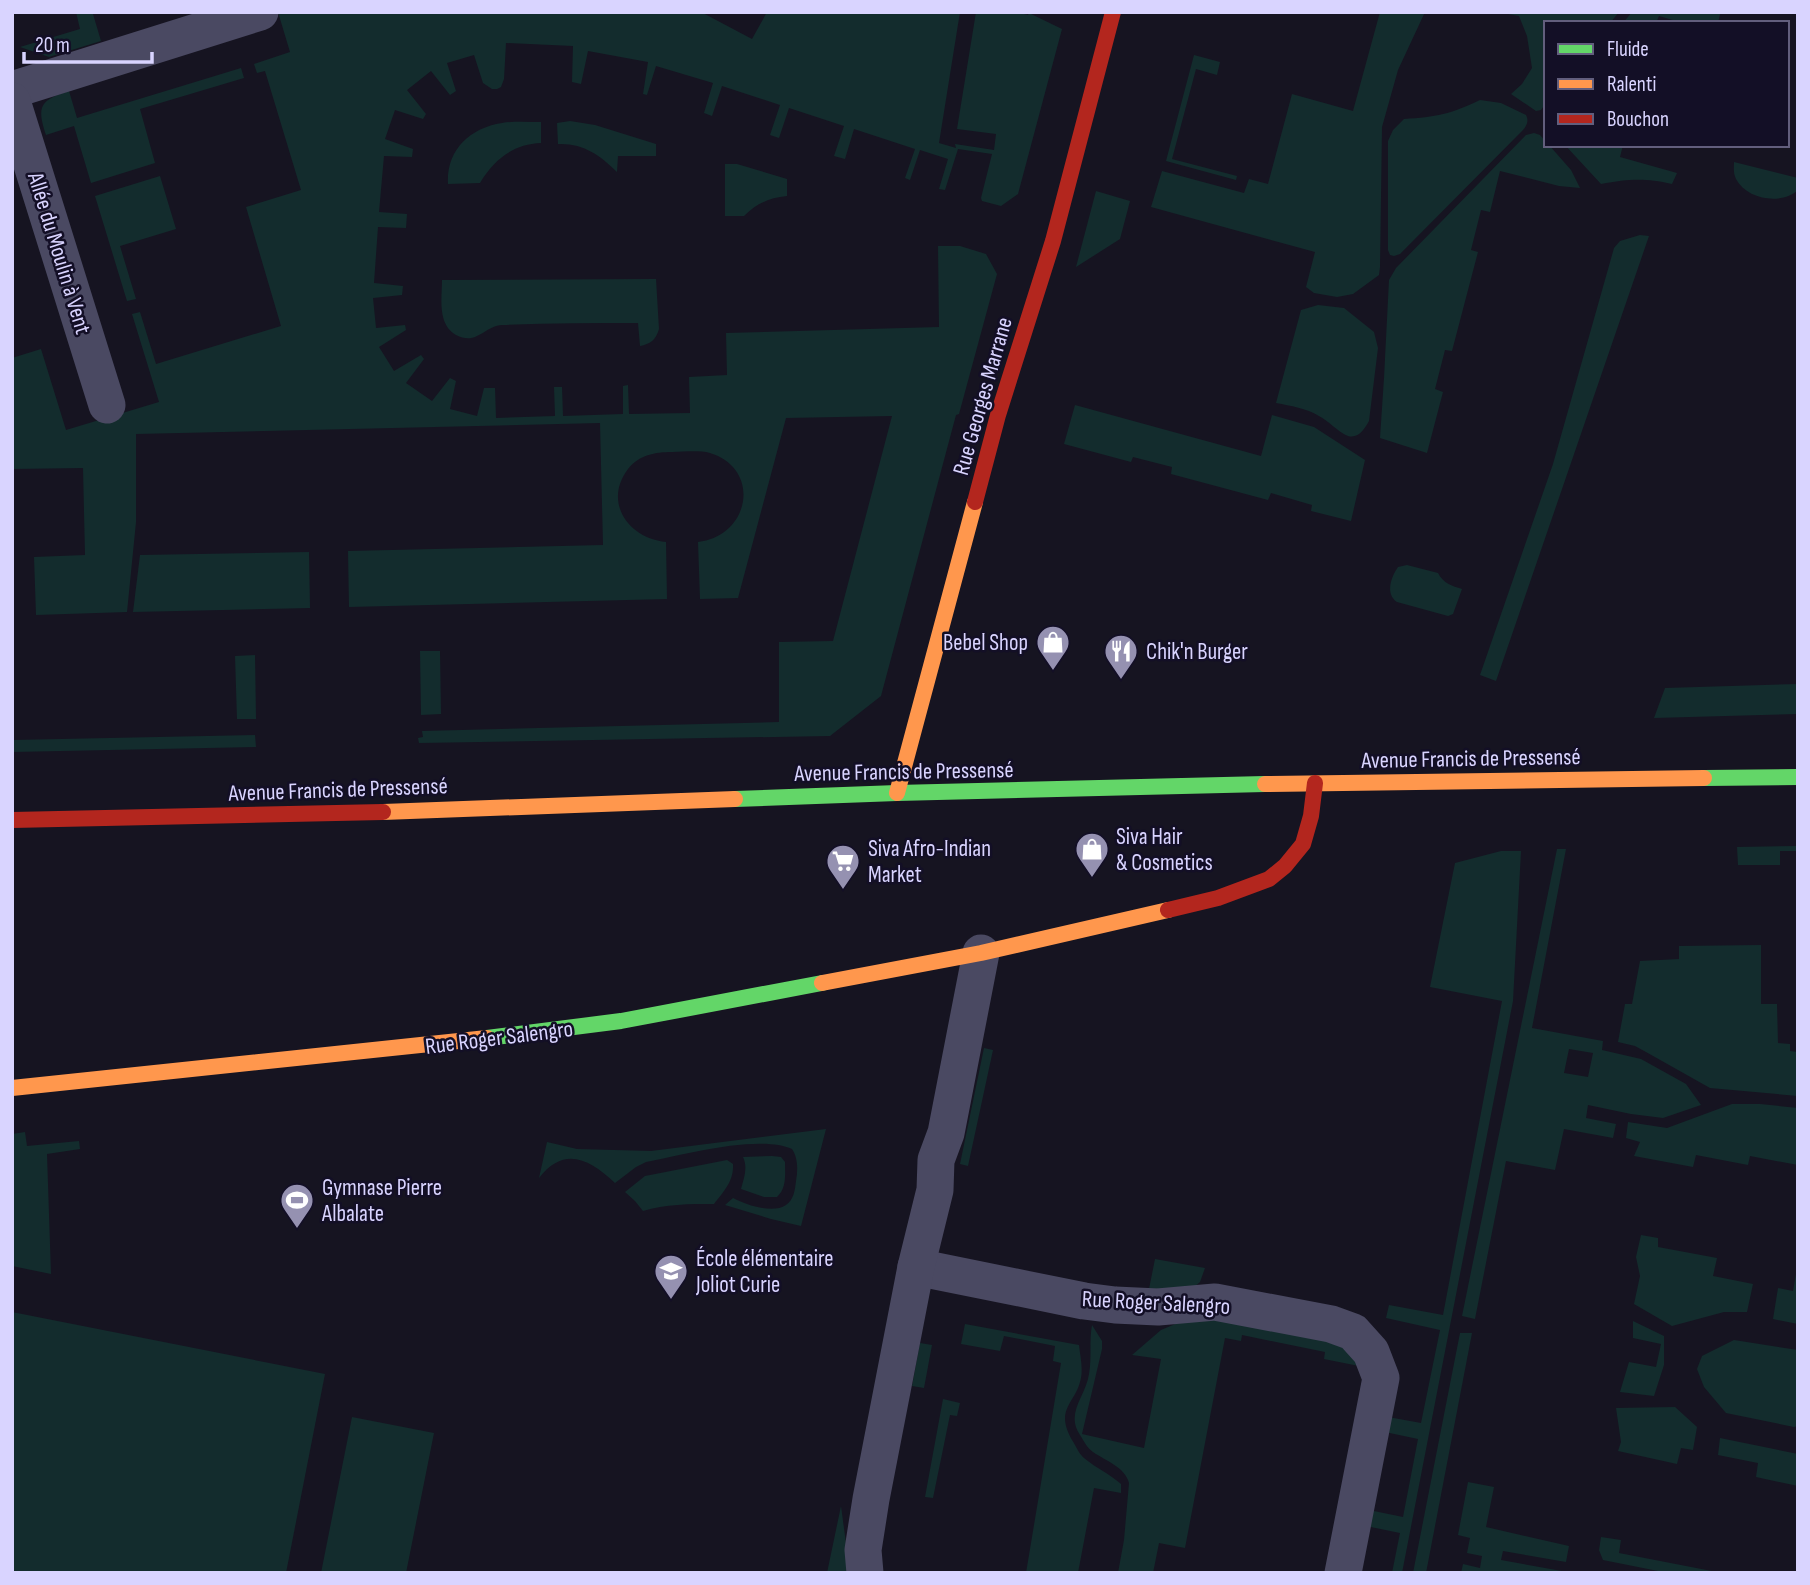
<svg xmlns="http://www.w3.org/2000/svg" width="1810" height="1585" font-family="'Sofia Sans Condensed',sans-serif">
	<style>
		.green { fill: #132c2d; fill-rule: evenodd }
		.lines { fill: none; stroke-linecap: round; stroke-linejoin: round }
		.street { stroke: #4a4962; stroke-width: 37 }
		.fast { stroke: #63d668; stroke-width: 16 }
		.slow { stroke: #ff974d; stroke-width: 16 }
		.jam { stroke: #b3261e; stroke-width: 16 }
		.labels { text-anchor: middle; stroke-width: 5; stroke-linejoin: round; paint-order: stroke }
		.street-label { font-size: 23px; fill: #d9d4ff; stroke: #130f26 }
		.poi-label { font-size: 23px; fill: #d9d4ff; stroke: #130f26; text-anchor: start }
	</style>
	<rect width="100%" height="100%" fill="#161421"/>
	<g class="green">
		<path d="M76,12H96L93,14L101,41L49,57L20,47L80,29Z"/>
		<path d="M278,12H701L752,39L767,12H960L939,143L956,148L955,144L994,150L996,134L957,129L976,12H1016L1028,15L1029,13L1062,29L1018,194L1001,206L982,201L981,198L992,154L958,149L945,190L939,189L948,159L920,150L910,180L905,178L915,149L854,129L845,159L834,156L844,126L789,108L779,138L770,135L780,105L722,86L712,116L704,113L713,83L656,66L647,95L643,94L648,62L588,51L581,84L572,82L573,46L506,43L504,79L501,87L497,89H492L483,83L474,55L447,63L456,91L450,95L431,71L407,90L426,114L423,119L395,110L385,139L413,149L412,157L384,156L379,212L407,214L406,228L378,227L374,283L403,286L402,295L373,298L376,328L405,325L406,330L379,347L394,371L421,355L424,359L406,383L432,401L450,378L456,381L450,409L477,416L484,388H495L496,418L555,416L554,387H562L563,416L623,414V386L628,385L629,414L690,413L689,377L727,375L726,333L939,327L938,246H960L986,254L997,274L959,414L956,415L881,696L830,736L419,743L418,738L423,737L422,731L779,722V642L833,641L892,416L786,418L738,598L700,599L698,542C750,536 762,469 710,453C698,450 684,452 672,452C655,452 639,455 628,469C603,502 628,538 666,542L667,599L349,607L348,551L603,545L600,423L136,434V522L127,612L36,615L34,557L85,555L83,468L12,469V358L41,349L66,430L159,402L132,314L140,312L156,364L281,326L246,207L301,190L265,71L257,73L254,64L290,52Z"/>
		<path d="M1380,12H1425L1398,70L1382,127L1380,267L1379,275L1353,294L1337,297L1314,293L1306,287L1315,252L1151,207L1162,171L1244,193L1249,179L1268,184L1292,94L1353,111Z"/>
		<path d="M1497,12H1619L1610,23H1546V103L1541,110L1536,111L1511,94L1522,84L1532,68L1527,36L1519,16Z"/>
		<path d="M1632,12H1718L1720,14L1718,23H1683L1659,16L1656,23H1623Z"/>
		<path d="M1194,55L1220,62L1217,75L1196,69L1172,159L1237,176L1236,180L1166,161Z"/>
		<path d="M241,68L244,78L140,109L155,163L91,183L74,126L46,135C36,105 41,100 69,91L77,118Z"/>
		<path d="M1480,100L1501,103L1526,115C1529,121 1527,125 1523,130L1400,254L1394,256L1390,255L1388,250V141L1393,130L1404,119C1436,117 1451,114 1480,100Z"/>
		<path d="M570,121L595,125L656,144V156H618L617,172C600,155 583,143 558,144L557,123Z"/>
		<path d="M541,122V143C514,144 494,159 480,183L448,184C446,151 469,128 502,123C514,121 528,122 541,122Z"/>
		<path d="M1534,133L1540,135L1546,142V145H1549L1571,170L1580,188L1559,186L1500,171L1490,212L1481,210L1471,250L1478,252L1452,351L1445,350L1435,389L1443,392L1427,453L1380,438L1384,378L1389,280L1396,268L1526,135Z"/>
		<path d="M1565,145H1623L1620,157L1677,173L1672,184C1645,178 1629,179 1601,184Z"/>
		<path d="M1734,162L1798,178V190C1782,205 1747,200 1736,179C1733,173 1734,168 1734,162Z"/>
		<path d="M725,164H737L787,179V196C769,198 757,203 744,216H725Z"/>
		<path d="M160,176L176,229L120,246L136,299L127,301L95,196Z"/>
		<path d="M1096,191L1130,201L1120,239L1076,267Z"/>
		<path d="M1640,235L1649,236L1496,681L1480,675L1553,464L1614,248L1620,241Z"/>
		<path d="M656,279L659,329C656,340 650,344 640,346L638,323C593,323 547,323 502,325C484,326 477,346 456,335C437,324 442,298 442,280Z"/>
		<path d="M1318,305L1344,308L1374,332L1378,348L1369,421C1365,428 1359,439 1348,436C1338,432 1329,421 1319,416C1306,408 1291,406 1276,403L1301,310Z"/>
		<path d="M1075,405L1261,456L1272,415L1314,427L1365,460L1351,521L1311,511L1312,505L1271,493L1268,500L1171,474L1172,467L1133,457L1131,462L1064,444Z"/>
		<path d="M309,552L310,608L133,612L140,555Z"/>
		<path d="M1407,565L1438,573C1443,583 1452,586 1462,589L1453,614L1448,616L1397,602C1385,594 1391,577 1398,567Z"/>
		<path d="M420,651H440L441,714L421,715Z"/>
		<path d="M255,655L256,719H237L235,656Z"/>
		<path d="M1798,684V714L1654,718L1665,688Z"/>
		<path d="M255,735L256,747L12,752V740Z"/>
		<path d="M1798,846V851H1780V865H1738L1737,847Z"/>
		<path d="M1557,849H1566L1532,1028L1603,1041L1602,1050L1641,1059L1686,1084L1701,1105L1663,1118L1631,1114L1588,1105L1586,1118L1616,1124L1613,1138L1564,1129L1555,1170L1506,1161L1475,1319L1462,1316ZM1569,1049L1593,1053L1588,1077L1564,1073Z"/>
		<path d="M1501,851H1521L1513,1001L1402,1573H1392L1400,1533L1366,1526L1369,1510L1403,1517L1418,1439L1385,1432L1388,1417L1421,1423L1440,1330L1386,1318L1389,1305L1443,1315L1502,1001L1430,987L1455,863Z"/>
		<path d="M1761,945V1004H1777L1778,1043L1790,1044V1051L1798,1052V1096L1710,1088L1646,1052L1635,1046L1618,1042L1625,1004H1632L1640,961L1679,959V946Z"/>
		<path d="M984,1048L993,1050L968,1166L960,1164Z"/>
		<path d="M1732,1104H1760L1798,1108V1165L1750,1156L1748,1165L1696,1155L1693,1167L1634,1156L1640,1142L1626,1138L1628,1122L1667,1128Z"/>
		<path d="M826,1129L801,1226L771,1219L725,1205L733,1198C746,1205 773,1214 786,1205C794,1200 795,1189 796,1181C798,1170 798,1158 792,1149C759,1134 682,1155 646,1162L636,1167L615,1183C590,1160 565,1145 539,1178L547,1142L577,1149L651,1151Z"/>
		<path d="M25,1132L27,1146L79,1141L80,1149L47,1154L51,1274L12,1266V1134Z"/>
		<path d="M772,1156L781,1157L785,1162C785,1174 787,1188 777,1197H764L741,1189C744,1178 748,1168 743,1157Z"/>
		<path d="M727,1160L733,1164C734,1181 724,1191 714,1204C690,1204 665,1204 643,1211L635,1201L625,1192L645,1176Z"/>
		<path d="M1641,1235L1658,1238V1247L1717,1258L1713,1276L1753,1284L1747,1312H1724L1672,1326L1634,1304L1640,1276L1636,1257Z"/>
		<path d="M1155,1259L1205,1268L1200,1282L1193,1288L1148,1294Z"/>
		<path d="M1796,1274H1798V1324L1773,1319L1778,1288L1793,1291Z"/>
		<path d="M12,1312L325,1374L286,1573H12Z"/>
		<path d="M1209,1316L1336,1338L1364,1367L1324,1359L1325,1352L1242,1335L1241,1341L1225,1338L1185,1548L1159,1543L1153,1573H1118L1124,1540L1129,1483C1125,1467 1106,1461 1093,1452C1087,1448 1084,1441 1080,1435C1065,1413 1086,1396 1089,1374C1092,1357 1089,1341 1092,1325L1102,1341V1349L1082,1434L1144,1448L1161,1359L1132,1355L1161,1330L1180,1322Z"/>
		<path d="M1633,1321L1664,1336V1365L1654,1396L1620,1392L1629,1362L1656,1367L1661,1344L1633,1338Z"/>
		<path d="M965,1324L1079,1345C1080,1355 1083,1367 1081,1378C1076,1404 1054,1408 1072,1440C1076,1446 1079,1454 1084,1458C1096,1468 1110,1474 1121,1484V1493L1094,1488L1078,1573H1026L1061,1363L1053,1361L1055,1346L1004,1336L1000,1351L961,1344Z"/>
		<path d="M1460,1333H1472L1426,1573H1413Z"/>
		<path d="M1734,1340L1798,1350V1426L1794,1427L1726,1413L1704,1387L1697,1369L1702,1356Z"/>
		<path d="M920,1343L932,1345L924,1388L912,1386Z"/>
		<path d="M943,1399L960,1403L957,1416L950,1415L933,1498L925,1497Z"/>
		<path d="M1675,1407L1697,1427L1693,1450L1681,1448L1677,1464L1618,1451L1621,1442L1616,1408Z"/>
		<path d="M352,1417L434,1433L406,1573H321Z"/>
		<path d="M1720,1438L1798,1454V1486L1756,1477L1758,1463L1718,1455Z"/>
		<path d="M1468,1482L1494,1487L1486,1527L1569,1546L1566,1562L1503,1551L1501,1560L1573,1573H1461L1463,1564L1480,1568L1482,1556L1467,1553L1470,1538L1458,1535Z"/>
		<path d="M841,1506L850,1573H827Z"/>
		<path d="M1601,1537L1621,1540L1619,1553L1722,1573H1668L1603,1560L1599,1550Z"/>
	</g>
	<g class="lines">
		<g class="street">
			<path d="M12,90L260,12"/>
			<path d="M12,101L107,405"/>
			<path d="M916,1267L1084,1301L1115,1305L1158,1307L1215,1302L1331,1324L1353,1332L1371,1352L1381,1378L1343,1573"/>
			<path d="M865,1573L863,1550L871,1499L916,1267L935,1190L936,1160L946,1133L981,953"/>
		</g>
		<g class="fast">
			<path d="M1704,778L1798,777"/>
			<path d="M735,799L897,793L1265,784"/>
			<path d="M487,1038L621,1021L822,983"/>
		</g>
		<g class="slow">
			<path d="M1265,784L1704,778"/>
			<path d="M897,793L975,502"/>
			<path d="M383,812L735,799"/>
			<path d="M822,983L981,953L1168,910"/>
			<path d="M12,1088L487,1038"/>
		</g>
		<g class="jam">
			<path d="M975,502L998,415L1053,241L1113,12"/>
			<path d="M12,820L383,812"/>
			<path d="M1168,910L1218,898L1269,879L1285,866L1303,844L1311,816L1315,783"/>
		</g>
	</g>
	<defs>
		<symbol id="shop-pin" viewBox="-11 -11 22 30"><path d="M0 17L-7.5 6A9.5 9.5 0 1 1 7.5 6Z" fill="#9591b1" stroke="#130f26"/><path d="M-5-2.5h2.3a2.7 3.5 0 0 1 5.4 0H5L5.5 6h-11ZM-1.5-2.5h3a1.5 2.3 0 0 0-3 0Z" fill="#fff"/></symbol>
		<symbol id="restaurant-pin" viewBox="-11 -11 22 30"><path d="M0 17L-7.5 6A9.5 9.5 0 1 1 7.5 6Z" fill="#9591b1" stroke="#130f26"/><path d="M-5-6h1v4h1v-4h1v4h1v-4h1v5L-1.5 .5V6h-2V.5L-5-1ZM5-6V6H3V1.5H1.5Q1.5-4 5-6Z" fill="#fff"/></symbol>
		<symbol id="supermarket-pin" viewBox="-11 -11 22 30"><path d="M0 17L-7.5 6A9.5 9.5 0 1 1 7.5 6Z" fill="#9591b1" stroke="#130f26"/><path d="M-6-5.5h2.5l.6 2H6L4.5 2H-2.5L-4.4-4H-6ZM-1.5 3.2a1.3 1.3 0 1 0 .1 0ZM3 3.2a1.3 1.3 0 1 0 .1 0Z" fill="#fff"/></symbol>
		<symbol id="stadium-pin" viewBox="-11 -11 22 30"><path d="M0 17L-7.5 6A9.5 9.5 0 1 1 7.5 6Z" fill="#9591b1" stroke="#130f26"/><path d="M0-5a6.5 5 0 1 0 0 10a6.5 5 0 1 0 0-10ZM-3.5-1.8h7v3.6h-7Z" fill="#fff"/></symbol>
		<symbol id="school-pin" viewBox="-11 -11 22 30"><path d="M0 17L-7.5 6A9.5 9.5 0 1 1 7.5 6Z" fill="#9591b1" stroke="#130f26"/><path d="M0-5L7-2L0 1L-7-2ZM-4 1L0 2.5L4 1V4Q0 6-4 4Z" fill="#fff"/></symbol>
	</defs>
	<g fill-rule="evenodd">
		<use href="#shop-pin" x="1034" y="623" width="38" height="52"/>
		<use href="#restaurant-pin" x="1102" y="632" width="38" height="52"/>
		<use href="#shop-pin" x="1073" y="830" width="38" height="52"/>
		<use href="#supermarket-pin" x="824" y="842" width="38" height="52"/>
		<use href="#stadium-pin" x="278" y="1181" width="38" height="52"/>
		<use href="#school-pin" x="652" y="1252" width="38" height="52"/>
	</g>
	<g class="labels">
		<g class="street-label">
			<text transform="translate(60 253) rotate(73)" y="8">Allée du Moulin à Vent</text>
			<text transform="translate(982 396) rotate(-74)" y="8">Rue Georges Marrane</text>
			<text transform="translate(1471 758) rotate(-1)" y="8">Avenue Francis de Pressensé</text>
			<text transform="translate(904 771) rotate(-1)" y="8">Avenue Francis de Pressensé</text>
			<text transform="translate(338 789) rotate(-2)" y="8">Avenue Francis de Pressensé</text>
			<text transform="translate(499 1037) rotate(-7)" y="8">Rue Roger Salengro</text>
			<text transform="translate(1156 1302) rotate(3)" y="8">Rue Roger Salengro</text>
		</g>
		<g class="poi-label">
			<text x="1028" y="650" text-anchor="end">Bebel Shop</text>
			<text x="1146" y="659">Chik'n Burger</text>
			<text x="1116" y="844">Siva Hair<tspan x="1116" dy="26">&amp; Cosmetics</tspan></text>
			<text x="868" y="856">Siva Afro-Indian<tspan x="868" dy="26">Market</tspan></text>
			<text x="322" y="1195">Gymnase Pierre<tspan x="322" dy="26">Albalate</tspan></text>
			<text x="696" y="1266">École élémentaire<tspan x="696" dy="26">Joliot Curie</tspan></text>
		</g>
	</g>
	<rect width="1810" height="1585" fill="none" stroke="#d9d4ff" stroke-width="28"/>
	<rect x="1544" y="21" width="245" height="126" fill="#130f26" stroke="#625e7d" stroke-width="2"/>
	<rect x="1558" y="44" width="35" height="10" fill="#63d668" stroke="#625e7d" stroke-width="2"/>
	<text x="1607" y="56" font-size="21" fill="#d9d4ff">Fluide</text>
	<rect x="1558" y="79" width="35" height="10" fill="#ff974d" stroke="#625e7d" stroke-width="2"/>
	<text x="1607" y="91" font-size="21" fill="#d9d4ff">Ralenti</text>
	<rect x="1558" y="114" width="35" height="10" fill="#b3261e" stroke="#625e7d" stroke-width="2"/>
	<text x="1607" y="126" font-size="21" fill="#d9d4ff">Bouchon</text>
	<path d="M24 52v10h128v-10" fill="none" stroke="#d9d4ff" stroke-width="3.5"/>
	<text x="35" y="52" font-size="21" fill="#d9d4ff" stroke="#130f26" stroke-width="5" paint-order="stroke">20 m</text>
</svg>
